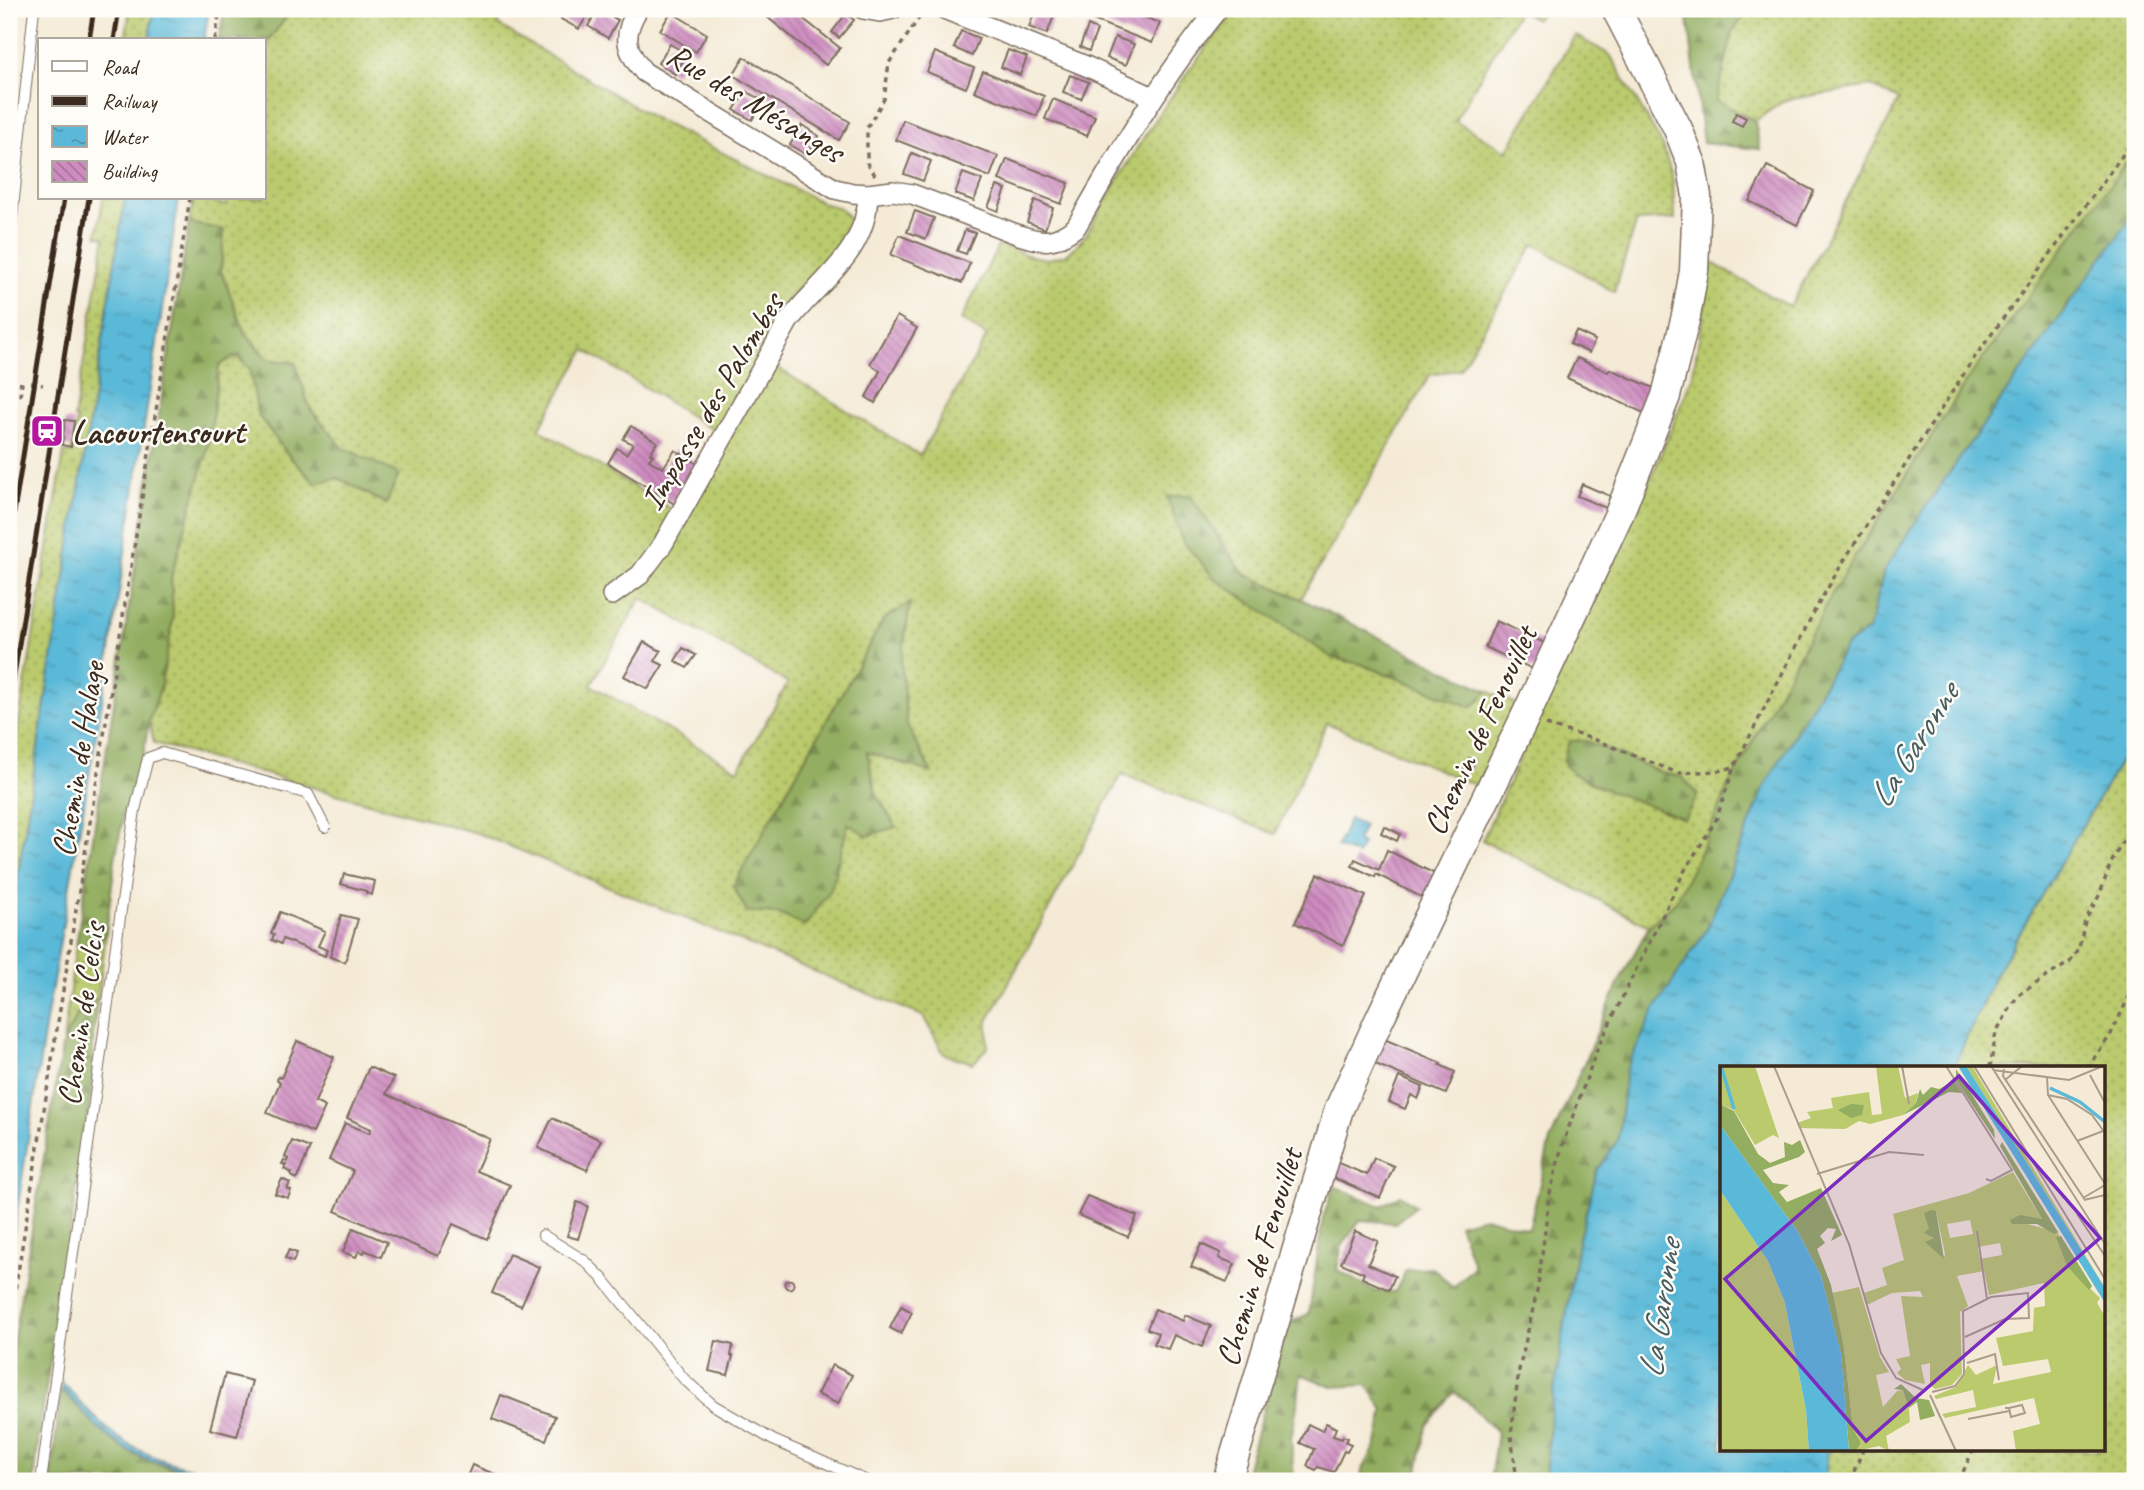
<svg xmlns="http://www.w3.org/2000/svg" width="2144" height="1490" font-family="Caveat,sans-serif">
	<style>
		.grass { fill: url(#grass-dots); stroke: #7a7a46; stroke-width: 2; fill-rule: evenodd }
		.forest { fill: url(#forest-firs); stroke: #676c3f; stroke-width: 2 }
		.water { fill: url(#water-ripples); stroke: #4a727b; stroke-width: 2 }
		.building { fill: url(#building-back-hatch) }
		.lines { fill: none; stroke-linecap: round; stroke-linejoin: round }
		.lane-casing { stroke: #7c6d5e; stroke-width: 12 }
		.street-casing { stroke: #7c6d5e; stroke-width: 22 }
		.secondary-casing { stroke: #7c6d5e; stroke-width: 31 }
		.path { stroke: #7c6d5e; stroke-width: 3.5; stroke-dasharray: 5 5; stroke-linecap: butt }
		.lane { stroke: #fff; stroke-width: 10 }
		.street { stroke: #fff; stroke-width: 19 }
		.secondary { stroke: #fff; stroke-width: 28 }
		.rail { stroke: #3b2a1e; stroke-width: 5 }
		.labels { text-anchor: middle; stroke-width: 5; stroke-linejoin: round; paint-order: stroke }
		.street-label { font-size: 33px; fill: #3b2a1e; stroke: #fdfcf7 }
		.poi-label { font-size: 33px; font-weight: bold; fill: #3b2a1e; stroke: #fdfcf7; text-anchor: start }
		.water-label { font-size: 35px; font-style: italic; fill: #465c5f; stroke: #fdfcf7 }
		.inset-river { fill: none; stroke: #5ab9d8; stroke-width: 3.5 }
		.inset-road { fill: none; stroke: #aa9d8c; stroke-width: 2 }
		.view { fill: #7b2cbf; fill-opacity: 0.15; stroke: #7b2cbf; stroke-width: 3.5 }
		.inset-edge { fill: none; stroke: #3b2a1e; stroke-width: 3.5 }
	</style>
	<defs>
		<pattern id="grass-dots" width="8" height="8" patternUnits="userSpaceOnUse" patternTransform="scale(1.75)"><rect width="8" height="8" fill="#baca6d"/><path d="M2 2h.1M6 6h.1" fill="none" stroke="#98a459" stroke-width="1.8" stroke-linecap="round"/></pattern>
		<pattern id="forest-firs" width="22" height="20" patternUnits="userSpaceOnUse" patternTransform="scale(1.75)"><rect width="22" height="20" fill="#93ae60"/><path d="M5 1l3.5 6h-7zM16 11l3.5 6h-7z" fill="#798e4f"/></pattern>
		<pattern id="water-ripples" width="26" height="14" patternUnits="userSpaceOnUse" patternTransform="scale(1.75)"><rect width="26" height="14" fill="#5ab9d8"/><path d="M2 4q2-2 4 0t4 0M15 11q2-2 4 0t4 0" fill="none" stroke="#4c97af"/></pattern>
		<pattern id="building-back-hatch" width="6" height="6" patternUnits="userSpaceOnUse" patternTransform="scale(1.75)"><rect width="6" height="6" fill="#ce8bc0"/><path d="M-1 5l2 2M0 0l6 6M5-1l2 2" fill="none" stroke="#a8729b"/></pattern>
	</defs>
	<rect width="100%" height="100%" fill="#fdfcf7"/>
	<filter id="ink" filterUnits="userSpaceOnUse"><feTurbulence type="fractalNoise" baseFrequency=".0143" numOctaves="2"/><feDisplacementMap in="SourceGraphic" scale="14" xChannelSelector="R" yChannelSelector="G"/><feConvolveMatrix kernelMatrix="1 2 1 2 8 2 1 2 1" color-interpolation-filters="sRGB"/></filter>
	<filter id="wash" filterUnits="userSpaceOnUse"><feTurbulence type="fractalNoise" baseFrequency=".00686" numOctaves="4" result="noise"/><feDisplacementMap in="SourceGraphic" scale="28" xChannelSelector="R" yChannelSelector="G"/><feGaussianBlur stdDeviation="1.57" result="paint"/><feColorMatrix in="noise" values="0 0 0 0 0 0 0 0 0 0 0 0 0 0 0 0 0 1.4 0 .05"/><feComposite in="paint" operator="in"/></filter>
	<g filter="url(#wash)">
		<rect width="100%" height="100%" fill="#f4ead5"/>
		<g class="grass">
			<path d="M130,9H154L149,40H125Z"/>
			<path d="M293,9H505L497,24L657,120L823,203L841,209L851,220L827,262L792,295L756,355L920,455L987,336L961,320L999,244L1030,256L1048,259L1068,254L1085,236L1140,143L1189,70L1236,9H1546L1536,19L1519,10L1455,121L1507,151L1575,35L1610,55L1663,146L1673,181L1675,219L1637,221L1614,292L1534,244L1460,369L1430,375L1301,599L1243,573L1190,495L1183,542L1333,658L1361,664L1472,707L1488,691L1519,706L1482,788L1327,723L1275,834L1122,774L988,1021V1048L973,1063L944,1054L923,1016L480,834L154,743L149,721L160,689L173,616L171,577L209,444L219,365L236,356L251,369L258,415L290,457L315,483L339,478L386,504L366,459L343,448L310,409L295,364L267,359L245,332L221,271L224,231L189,223L194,198L227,205L228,198H264V46ZM585,350L721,435L676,512L539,429ZM641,598L788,683L738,770L591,685ZM910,604L901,663L907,725L931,771L903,764L867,751L876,794L896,827L848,823L831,889L805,926L779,914L747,912L733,886L884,619Z"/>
			<path d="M1750,9H2135V151L1968,379L1877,521L1836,587L1731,781L1700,852L1676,901L1649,926L1482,840L1654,471L1692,378L1706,298L1707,260L1790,307L1899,100L1871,86L1785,100L1755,121L1716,101L1733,31Z"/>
			<path d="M103,198H125L9,931V781L64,452L71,453L77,419L74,418L105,237L97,235Z"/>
			<path d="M2135,736V1481H1825L1828,1450H2104V1068H1953L1995,975Z"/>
			<path d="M106,935L98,997L78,1013L63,1042L76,945H91Z"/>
		</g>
		<g class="forest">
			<path d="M224,9H293L264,46V40H219Z"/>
			<path d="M1687,9H1750L1733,31L1716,101L1755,121L1760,149L1703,143Z"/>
			<path d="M2135,151V214L2098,263L1926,506L1884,571L1869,630L1846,646L1766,784L1707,929L1655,1009L1626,1070L1618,1141L1597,1171L1578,1243L1552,1404L1545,1481H1490L1497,1433L1467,1401L1454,1392L1427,1426L1416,1481H1361L1362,1471L1377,1444L1384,1410L1367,1385L1332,1387L1301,1374L1298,1400L1291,1439L1294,1481H1243L1288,1323L1309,1314L1323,1218L1334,1186L1381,1206L1400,1195L1416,1206L1395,1223L1360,1220L1341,1248L1337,1270L1375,1291L1395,1292L1406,1270L1433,1268L1453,1287L1474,1267L1459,1224L1484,1217L1529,1229L1550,1141L1621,978L1649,926L1676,901L1700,852L1731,781L1836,587L1968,379Z"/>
			<path d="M189,223L224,230L221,271L244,332L267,359L295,363L310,409L343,448L399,474L386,504L339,478L315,483L290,457L258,415L250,369L236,356L219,365L209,444L171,577L173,616L169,642L160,689L149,721L140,776L125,808L115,859L106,935L91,945H76Z"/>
			<path d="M1190,495L1243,573L1301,599L1488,691L1472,707L1361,664L1333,658L1215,579L1183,542L1167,497Z"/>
			<path d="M910,603L901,663L907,725L931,772L867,752L876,794L896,827L868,836L848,824L831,889L805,926L779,914L747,912L733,886L884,619Z"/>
			<path d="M1569,741H1588L1662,773L1682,777L1698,795L1684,819L1600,787L1572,773L1563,761Z"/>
			<path d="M98,997L93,1036V1080L39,1435L34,1481H9V1367L63,1042L78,1013Z"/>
			<path d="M61,1388C81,1410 102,1435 128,1451C155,1467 191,1473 221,1481H51Z"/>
		</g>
		<g class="water">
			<path d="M154,9H209L204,40H149Z"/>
			<path d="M125,198H179L105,684L46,1021L9,1264V931Z"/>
			<path d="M2135,214V736L1995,975L1953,1068H1722V1450H1828L1825,1481H1545L1552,1404L1578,1243L1597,1171L1618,1140L1626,1070L1655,1009L1707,929L1766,784L1846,646L1869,630L1884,571L1926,506L2098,263Z"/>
			<path d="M1349,819L1364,826L1357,841L1362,844L1357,855L1337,847Z"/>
			<path d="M61,1381C83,1405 104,1431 133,1447C165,1465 207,1471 242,1481H221L144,1458L127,1450L98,1428L61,1388Z"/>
		</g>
		<g id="blocks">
			<g class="building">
				<path d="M566,9H591L579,29L561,19Z"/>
				<path d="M598,9L618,20L608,38L588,26Z"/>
				<path d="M772,9H791L840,48L826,65L766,16Z"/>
				<path d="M1036,9H1045L1055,13L1047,34L1029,27Z"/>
				<path d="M1088,9H1122L1160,23L1152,43L1085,17Z"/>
				<path d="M671,12L707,34L696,52L660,30Z"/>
				<path d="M846,14L854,20L839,38L832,32Z"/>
				<path d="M1088,26L1097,30L1089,51L1080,47Z"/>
				<path d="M961,31L979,38L972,56L954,48Z"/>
				<path d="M1115,37L1134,44L1126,65L1107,58Z"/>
				<path d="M670,44L687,54L675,74L658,63Z"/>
				<path d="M1008,50L1027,57L1020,75L1001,67Z"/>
				<path d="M935,52L974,68L966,88L927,72Z"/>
				<path d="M744,57L850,122L839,140L733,75Z"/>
				<path d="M983,71L1044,96L1037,116L974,91Z"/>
				<path d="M1070,75L1089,82L1081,99L1063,92Z"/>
				<path d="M746,91L763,101L752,120L734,110Z"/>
				<path d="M1053,99L1095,116L1087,136L1045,119Z"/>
				<path d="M1736,113L1746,118L1742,126L1732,121Z"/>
				<path d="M903,120L998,156L990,177L896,140Z"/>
				<path d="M802,125L819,136L807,155L790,145Z"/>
				<path d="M912,153L931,161L923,181L904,174Z"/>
				<path d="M1007,159L1069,183L1061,204L999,180Z"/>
				<path d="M1767,166L1814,191L1797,225L1749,201Z"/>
				<path d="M963,173L982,180L974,201L955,194Z"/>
				<path d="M997,186L1006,189L998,211L988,207Z"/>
				<path d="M1035,200L1053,208L1045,229L1027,222Z"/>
				<path d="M915,211L934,218L926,239L907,232Z"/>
				<path d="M965,230L975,233L966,254L957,251Z"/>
				<path d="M899,235L970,263L962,283L891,255Z"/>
				<path d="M897,316L917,328L875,403L866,397L880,371L870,364Z"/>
				<path d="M1576,331L1595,340L1589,353L1570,344Z"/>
				<path d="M1577,358L1608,372L1610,369L1656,389L1646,414L1567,378Z"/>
				<path d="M65,420L74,421L71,447L62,445Z"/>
				<path d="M631,426L657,442L650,454L653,455L649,460L663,468L675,450L701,466L678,506L608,463L617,448L626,454L633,444L623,439Z"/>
				<path d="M1582,484L1610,496L1606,508L1577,496Z"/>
				<path d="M1496,621L1547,644L1535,670L1485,647Z"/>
				<path d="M644,642L661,651L655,661L663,665L648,689L624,676Z"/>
				<path d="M683,648L696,655L687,668L675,661Z"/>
				<path d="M1469,758L1474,761L1470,771L1464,769Z"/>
				<path d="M1384,826L1400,834L1397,841L1381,833Z"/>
				<path d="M1387,850L1437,875L1425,899L1376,874L1375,877L1352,866L1355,859L1379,870Z"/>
				<path d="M344,874L375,881L372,895L366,893V891L341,884Z"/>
				<path d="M1318,874L1366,896L1343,945L1295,923Z"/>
				<path d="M280,912L325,931L318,946L327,950L325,956L283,939L281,944L272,940L274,935L271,934Z"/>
				<path d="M341,915L358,919L345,962L330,957Z"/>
				<path d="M1384,1039L1441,1063L1440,1065L1455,1072L1446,1094L1373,1063Z"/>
				<path d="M297,1041L334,1057L315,1102L325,1107L313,1133L267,1113L280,1082L277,1080L278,1077L281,1078Z"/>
				<path d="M369,1067L394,1078L386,1094L490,1139L476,1171L510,1185L487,1239L453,1224L438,1256L335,1211L353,1171L329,1160L345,1123L369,1133L371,1129L347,1118Z"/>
				<path d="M1399,1077L1423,1087L1418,1099L1411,1095L1405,1109L1389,1102Z"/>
				<path d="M552,1118L601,1140L587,1170L538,1148Z"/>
				<path d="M292,1141L310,1148L297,1179L291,1176L292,1173L284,1169L286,1165L282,1164L284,1160L287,1162L288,1159L285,1157Z"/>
				<path d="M1374,1158L1394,1166L1380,1198L1331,1177L1336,1162L1367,1175Z"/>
				<path d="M282,1179L290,1183L287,1189L291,1190L288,1198L275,1194Z"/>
				<path d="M1087,1196L1137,1216L1128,1237L1078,1215Z"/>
				<path d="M577,1202L588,1206L578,1239L567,1236Z"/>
				<path d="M353,1228L387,1242L381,1257L365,1250L364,1253L359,1251L356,1257L343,1252Z"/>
				<path d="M1355,1231L1378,1241L1368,1264L1395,1276L1389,1290L1362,1278L1364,1273L1341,1263Z"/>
				<path d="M1201,1244L1221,1253L1219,1258L1235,1264L1227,1282L1191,1267Z"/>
				<path d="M289,1250L297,1253L293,1262L285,1258Z"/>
				<path d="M509,1254L539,1267L521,1306L492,1293Z"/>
				<circle cx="789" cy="1284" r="4.5"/>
				<path d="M901,1306L912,1312L901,1334L890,1328Z"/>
				<path d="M1155,1309L1183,1321L1185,1315L1211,1326L1202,1347L1174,1335L1168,1349L1154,1344L1158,1333L1147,1329Z"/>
				<path d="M716,1341L733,1345L731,1356H733L728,1375L709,1371Z"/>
				<path d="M832,1365L852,1375L838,1404L817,1394Z"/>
				<path d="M225,1374L252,1381L237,1436L210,1429Z"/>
				<path d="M501,1395L555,1416L546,1440L492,1419Z"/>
				<path d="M1326,1423L1336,1428L1333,1436L1342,1439L1343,1436L1348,1438L1346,1442L1351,1444L1347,1452L1344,1451L1334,1472L1318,1467L1316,1470L1307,1466L1314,1449L1300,1443L1308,1424L1322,1431Z"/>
				<path d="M472,1465L512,1481H465Z"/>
			</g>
		</g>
	</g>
	<g filter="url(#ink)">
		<use href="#blocks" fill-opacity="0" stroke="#7c6d5e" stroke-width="2"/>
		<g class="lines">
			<defs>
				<g id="lane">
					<path d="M11,227L34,9"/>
					<path d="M543,1235L585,1261L603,1279L684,1379L713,1405L773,1440L867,1481"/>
					<path d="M41,1481L135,810L148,758L162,753L308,794L325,827"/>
				</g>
				<g id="street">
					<path d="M638,9C622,35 625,50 644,72L817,178L835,189L853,193L868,194L893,191L912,194L1019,235C1044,243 1054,244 1076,227C1119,152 1163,76 1218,9"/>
					<path d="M863,9L880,12L893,9"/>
					<path d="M944,9L1086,66L1153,97"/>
					<path d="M612,595L640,575L663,544L788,322C820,279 867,254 868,194"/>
				</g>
				<path id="secondary" d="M1227,1481L1339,1109L1380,1018L1526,715L1619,514L1666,396L1686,316L1694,271L1697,196L1691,162L1678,129L1616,9"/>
			</defs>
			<use href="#lane" class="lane-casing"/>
			<use href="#street" class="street-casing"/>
			<use href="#secondary" class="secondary-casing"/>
			<g class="path">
				<path d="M215,40L220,9"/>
				<path d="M875,175L867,163V128L884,99L889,63L925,9"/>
				<path d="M9,382L22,384L20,395H23"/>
				<path d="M31,383L43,385"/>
				<path d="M39,426L58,429"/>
				<path d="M1546,725L1593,739L1678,773L1718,771L1734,767"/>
				<path d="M1990,1068L1996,1032L2018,995L2070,962L2079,948L2085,921L2100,894L2110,865L2124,839L2130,820L2135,814"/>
				<path d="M2087,1068L2110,1036L2135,984"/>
				<path d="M9,1328L190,198"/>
				<path d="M1517,1481L1511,1435L1519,1370L1538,1287L1549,1197L1562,1146L1598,1047L1685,870L1716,820L1734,767L1816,608L1843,562L1972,361L2135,138"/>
				<path d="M1850,1481L1863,1450"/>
				<path d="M1959,1481L1973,1450"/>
			</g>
			<use href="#lane" class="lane"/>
			<use href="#street" class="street"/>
			<use href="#secondary" class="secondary"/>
			<g class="rail">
				<path d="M89,40L94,9"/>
				<path d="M114,40L119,9"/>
				<path d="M9,544L64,198"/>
				<path d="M9,708L89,198"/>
			</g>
		</g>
	</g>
	<defs>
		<symbol id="station-square" viewBox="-11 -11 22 22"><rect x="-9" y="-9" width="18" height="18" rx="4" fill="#b5179e" stroke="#fdfcf7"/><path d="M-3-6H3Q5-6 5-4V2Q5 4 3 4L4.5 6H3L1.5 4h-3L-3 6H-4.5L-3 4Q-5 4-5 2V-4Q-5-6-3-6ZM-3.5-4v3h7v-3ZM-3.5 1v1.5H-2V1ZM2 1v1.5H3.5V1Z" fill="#fff"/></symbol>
	</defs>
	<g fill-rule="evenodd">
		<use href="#station-square" x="28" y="412" width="38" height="38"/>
	</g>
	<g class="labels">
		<g class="street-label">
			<text transform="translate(756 102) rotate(31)" y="12">Rue des Mésanges</text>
			<text transform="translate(711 401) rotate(-59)" y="12">Impasse des Palombes</text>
			<text transform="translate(1479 730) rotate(-65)" y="12">Chemin de Fenouillet</text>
			<text transform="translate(77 759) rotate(-81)" y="12">Chemin de Halage</text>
			<text transform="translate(80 1014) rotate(-82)" y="12">Chemin de Celcis</text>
			<text transform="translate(1258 1257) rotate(-73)" y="12">Chemin de Fenouillet</text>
		</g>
		<g class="poi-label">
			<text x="72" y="443">Lacourtensourt</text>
		</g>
		<g class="water-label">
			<text transform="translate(1913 745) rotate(-58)" y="12">La Garonne</text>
			<text transform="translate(1659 1309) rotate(-82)" y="12">La Garonne</text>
		</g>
	</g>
	<g transform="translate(1720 1066)">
		<rect width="385" height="385" fill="#f4ead5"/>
		<path d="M0,0H35L59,72L53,69L35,79L14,44L0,38ZM156,0H178L185,32L198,27L196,37L183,49L150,58L139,55L125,63L79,62L77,57L91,52L87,46L113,42L111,32L123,30L149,26L152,49L162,48ZM246,0H252L385,222L282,58ZM293,106L322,153L300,156L338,166L347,200L380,232L377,237L385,250V385H296L293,365L320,358L314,332L225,352L222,348L256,341L253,324L216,333L214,330L236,321L248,299L256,309L277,299L273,318L331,306L328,293L283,300L276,272L313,265L314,242L325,240L324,217L269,229L264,205L237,210L248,240L240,246L242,308L232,319L215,323L210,319V297L201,299L205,318L185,314L177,307L181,303L176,293L190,290L181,230L203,231L200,225L172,227L147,239L144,227L167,219L162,202L184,194L173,148L249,127ZM216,145L225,188L224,192L206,176L214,172L205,147ZM250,154L253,168L230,172L227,158ZM280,177L282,189L260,193L258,181ZM0,124L48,195L65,237L86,344L89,385H0ZM139,221L160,291L169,306L156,309L163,341L177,325L183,324L188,333L190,356L166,370L169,385L159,380L136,385L141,377L133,363L124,282L112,233V227Z" fill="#baca6d" fill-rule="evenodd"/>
		<path d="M236,3L274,64L275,73L236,14ZM234,15L242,27L229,26L183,49L196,37L200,23L203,29L211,21L219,23ZM0,38L14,45L38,88L50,97L65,91L64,76L72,79L80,74L85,86L79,91L43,104L53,117L69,119L59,126L67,136L101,122L122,169L111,175L116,163L108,162L100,170L105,177L97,183L111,219L124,282L133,363L141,377L136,385H129L121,289L101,210L78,166L0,59ZM131,38L144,39L142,49L131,52L118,44ZM282,76L338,166L334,168L317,158H292L290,154L300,149L322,153L280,80ZM212,144L216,145L224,193L205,176L214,172L204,167L209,162L204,147ZM341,170L372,220L369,224L347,200L336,171ZM181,318L196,332L209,334L215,350L200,354L197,336L189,342L183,324L174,323Z" fill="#93ae60"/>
		<path d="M238,0H246L385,222V237ZM0,59L78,166L101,210L121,288L129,385H89L86,344L65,237L48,195L0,124Z" fill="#5ab9d8"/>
		<path class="inset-river" d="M1,0L14,43M330,22L360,36L385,56"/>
		<path class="inset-road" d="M54,0L129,178L161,287L176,312L205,325M182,0L189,38M226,0L292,104L271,115L266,113M254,0L385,213M271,0L385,178M284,3L283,10L365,134M273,4L349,14L383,0M370,9L385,37M327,11L328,29L385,118M285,14L302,0M328,29L347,33L372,49L385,67M357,75L383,65M97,108L169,86L204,89M363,132L385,119M364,134L385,129M357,148L385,190M257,165L267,233M247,297L275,288L279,314M212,326L235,320L244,308L243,245L271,231L308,227L309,252L285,253L245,271M210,329L236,385M285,342H289L302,339L305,347L291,351L289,342M248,353L289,345"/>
		<path class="view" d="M239,10L380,172L146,375L5,213Z"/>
		<rect width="385" height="385" class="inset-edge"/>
	</g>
	<rect width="2144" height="1490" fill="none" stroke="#fdfcf7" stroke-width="35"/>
	<rect x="38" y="38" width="228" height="161" fill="#fdfcf7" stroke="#afa8a0" stroke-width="2"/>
	<rect x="52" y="61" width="35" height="10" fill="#ffffff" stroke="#afa8a0" stroke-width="2"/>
	<text x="102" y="74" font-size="21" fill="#3b2a1e">Road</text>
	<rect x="52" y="96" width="35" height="10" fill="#3b2a1e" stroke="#afa8a0" stroke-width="2"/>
	<text x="102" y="108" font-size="21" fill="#3b2a1e">Railway</text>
	<rect x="52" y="126" width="35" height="21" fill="url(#water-ripples)" stroke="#afa8a0" stroke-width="2"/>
	<text x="102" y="144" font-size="21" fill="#3b2a1e">Water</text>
	<rect x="52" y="161" width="35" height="21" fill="url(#building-back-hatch)" stroke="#afa8a0" stroke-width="2"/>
	<text x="102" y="178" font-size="21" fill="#3b2a1e">Building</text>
</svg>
